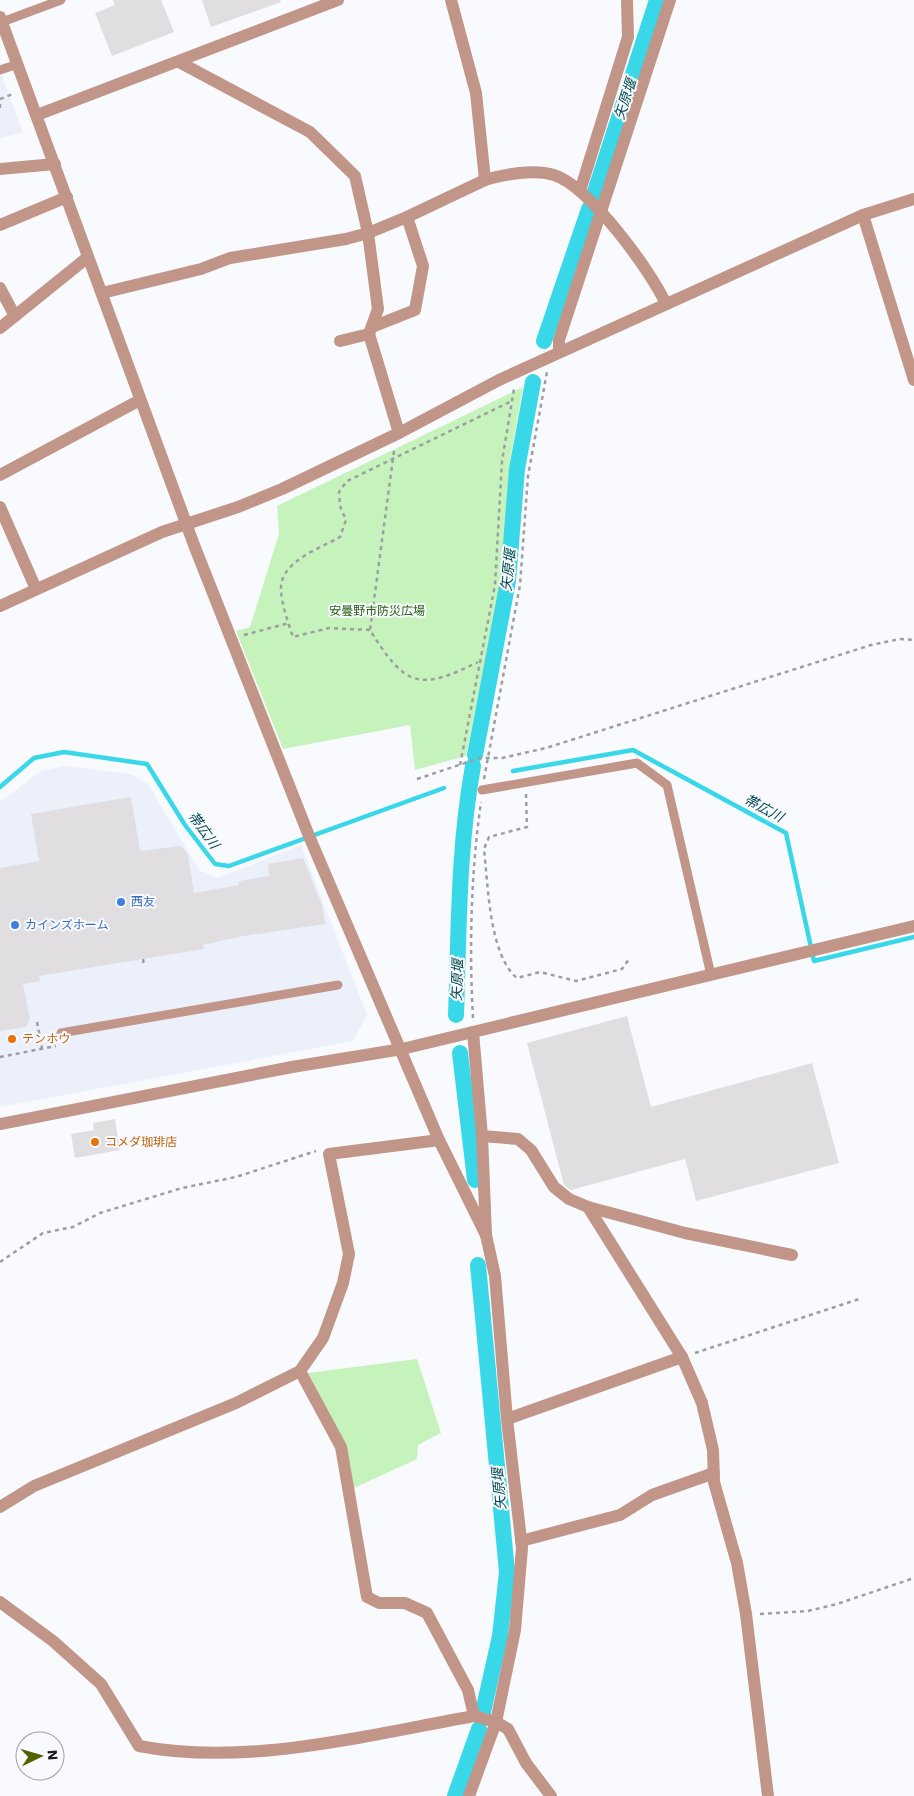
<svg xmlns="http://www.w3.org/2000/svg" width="914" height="1796" font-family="'Work Sans','Noto Sans JP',sans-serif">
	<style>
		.built { fill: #ecf0fb }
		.green { fill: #c6f3bb }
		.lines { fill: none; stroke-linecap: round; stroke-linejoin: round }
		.stream { stroke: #39d8e9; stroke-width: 4.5 }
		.canal { stroke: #39d8e9; stroke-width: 16 }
		.building { fill: #e0dee1 }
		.path { stroke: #9e9ea2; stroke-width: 2.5; stroke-dasharray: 4 4; stroke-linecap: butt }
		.service { stroke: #c19588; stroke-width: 9 }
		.minor { stroke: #c19588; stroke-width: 12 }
		.tertiary { stroke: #c19588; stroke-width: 12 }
		.shop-dot { fill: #3f7fe0; stroke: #f9fafe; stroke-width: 2 }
		.food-dot { fill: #e8710a; stroke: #f9fafe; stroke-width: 2 }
		.labels { text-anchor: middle; stroke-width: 4; stroke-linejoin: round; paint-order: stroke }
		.park-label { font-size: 12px; fill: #235f10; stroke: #f9fafe }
		.shop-label { font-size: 12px; fill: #366cbe; stroke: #f9fafe; text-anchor: start }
		.food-label { font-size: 12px; fill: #c56008; stroke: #f9fafe; text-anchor: start }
		.water-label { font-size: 14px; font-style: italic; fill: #064b53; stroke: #f9fafe }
	</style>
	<rect width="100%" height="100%" fill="#f9fafe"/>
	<g class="built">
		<path d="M0,70L23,133L0,138Z"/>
		<path d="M64,766L131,774L148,784L199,870L218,878L301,845L367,1015L353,1041L0,1107V802L41,771Z"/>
	</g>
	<g class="green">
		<path d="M523,387L510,460L500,587L466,756L415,770L410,725L283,749L236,631L250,627L279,534L277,506Z"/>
		<path d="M417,1359L441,1433L418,1445L417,1459L354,1488L345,1445L308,1373Z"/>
	</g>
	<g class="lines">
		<g class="stream">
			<path d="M513,771L633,750L786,833L814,961L914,937"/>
			<path d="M0,787L34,758L64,752L147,764L185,825L215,864L229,866L444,788"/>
		</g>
		<g class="canal">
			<path d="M593,198L657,0"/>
			<path d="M544,341L589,209"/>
			<path d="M475,755L508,581L517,469L533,382"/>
			<path d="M456,1015C459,930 458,849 473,766"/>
			<path d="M460,1053L475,1180"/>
			<path d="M478,1265L507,1572L500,1636L483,1712"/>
			<path d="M455,1796L479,1729"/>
		</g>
	</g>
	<g class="building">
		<path d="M113,0H161L174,32L112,56L95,13L115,5Z"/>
		<path d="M202,0H280L281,2L211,27Z"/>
		<path d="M131,797L140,851L181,846L188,855L194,893L239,885V881L269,876L268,864L303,858L322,905L325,924L243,936L203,945L204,949L39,976L40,981L23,984L30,1019L26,1027L0,1031V868L39,861L31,814Z"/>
		<path d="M627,1016L651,1107L812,1063L839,1163L696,1201L685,1159L571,1190L564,1185L527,1043Z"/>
		<path d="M115,1119L120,1150L75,1158L71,1134L94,1130L93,1123Z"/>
	</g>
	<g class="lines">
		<g class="path">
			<path d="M0,99L13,94"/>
			<path d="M0,104V111"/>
			<path d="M394,451L370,630C405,686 418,692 478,662"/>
			<path d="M370,630L329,628L293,637C288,622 281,603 281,588C281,561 321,548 340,537L346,520L340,506L339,492L347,481L512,401"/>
			<path d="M244,635L289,623"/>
			<path d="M460,765L495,585L502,461L514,389"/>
			<path d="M417,779L480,758H502L546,748L871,645L900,639L914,640"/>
			<path d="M484,779L520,585L528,476L547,372"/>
			<path d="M526,794L527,827L489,837L484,849C488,884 489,955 517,978L540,972L576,981L622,969L629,959"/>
			<path d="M143,959L144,966"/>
			<path d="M473,1018C469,945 471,873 481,802"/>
			<path d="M37,1022L42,1048"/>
			<path d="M0,1057L56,1046"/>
			<path d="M0,1262L43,1233L73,1227L100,1213L182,1188L236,1177L316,1151"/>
			<path d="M695,1353L862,1298"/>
			<path d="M760,1614L808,1611L837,1604L914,1578"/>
		</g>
		<g class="service">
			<path d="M2,22L61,0"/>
			<path d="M0,70L18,64"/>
			<path d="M482,790L637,763L667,785L711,975"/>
			<path d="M61,1033L338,985"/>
		</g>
		<g class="minor">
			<path d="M451,0L476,93L485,180"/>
			<path d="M179,62L310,132L355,176L368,233L378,309L369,334L399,433"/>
			<path d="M37,115L338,0"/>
			<path d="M0,169L55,164"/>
			<path d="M580,191L628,37L627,0"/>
			<path d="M863,215L914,380"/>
			<path d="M0,225L67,197"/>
			<path d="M0,288L15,316"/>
			<path d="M102,293L201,269L230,258L346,239L368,233L407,217L485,180C505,174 534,169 554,175C589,186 651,271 666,304"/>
			<path d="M372,327L415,310L423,266L407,217"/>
			<path d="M0,328L88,257"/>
			<path d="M340,341L369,334"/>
			<path d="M559,352V340L670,0"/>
			<path d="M0,475L140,400"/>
			<path d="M0,507L36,589"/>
			<path d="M473,1032L482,1136L518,1139L531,1150L554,1187L569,1199L588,1207L685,1233L792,1255"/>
			<path d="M482,1136L486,1235"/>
			<path d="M588,1207L682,1357L702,1403L713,1450L714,1482L737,1563L746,1614L768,1796"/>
			<path d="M300,1371L341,1447L367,1597L379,1603H405L427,1613L468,1690L474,1716"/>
			<path d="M507,1419L682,1357"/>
			<path d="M0,1507L34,1486L236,1403L300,1371L323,1338L343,1283L349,1254L329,1154L439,1140"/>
			<path d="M521,1541L620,1515L652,1495L714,1473"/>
			<path d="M0,1602L53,1641L101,1684L139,1746C247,1767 367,1735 474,1716L496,1722L508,1729L526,1763L551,1796"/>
		</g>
		<g class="tertiary">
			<path d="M0,17L194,545L309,836L439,1140L486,1235L495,1276L507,1419L522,1548L515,1630L496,1722L469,1796"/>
			<path d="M0,606L162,532L238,507L282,489L399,433L499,380L863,215L914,199"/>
			<path d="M0,1124L292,1067L402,1049L914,926"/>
		</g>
	</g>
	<g class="shop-dot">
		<circle cx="121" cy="902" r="5"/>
		<circle cx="15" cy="925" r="5"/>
	</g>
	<g class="food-dot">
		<circle cx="12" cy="1039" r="5"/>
		<circle cx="95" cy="1142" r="5"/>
	</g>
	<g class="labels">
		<g class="park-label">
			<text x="377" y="615">安曇野市防災広場</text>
		</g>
		<g class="shop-label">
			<text x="131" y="906">西友</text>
			<text x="25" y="929">カインズホーム</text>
		</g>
		<g class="food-label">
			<text x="22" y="1043">テンホウ</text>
			<text x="105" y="1146">コメダ珈琲店</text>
		</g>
		<g class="water-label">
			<text transform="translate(625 99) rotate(-72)" y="5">矢原堰</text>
			<text transform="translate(508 570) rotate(-84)" y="5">矢原堰</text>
			<text transform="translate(764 808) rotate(28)" y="5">帯広川</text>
			<text transform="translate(204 830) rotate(54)" y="5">帯広川</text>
			<text transform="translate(457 980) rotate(-88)" y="5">矢原堰</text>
			<text transform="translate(499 1489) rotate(-95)" y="5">矢原堰</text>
		</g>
	</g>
	<g transform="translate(40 1756) rotate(85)"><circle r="24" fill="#f9fafe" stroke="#9fa0a3"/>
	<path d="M0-4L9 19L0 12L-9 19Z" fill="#556204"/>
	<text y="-8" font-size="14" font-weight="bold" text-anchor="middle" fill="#19191b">N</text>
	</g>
</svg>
